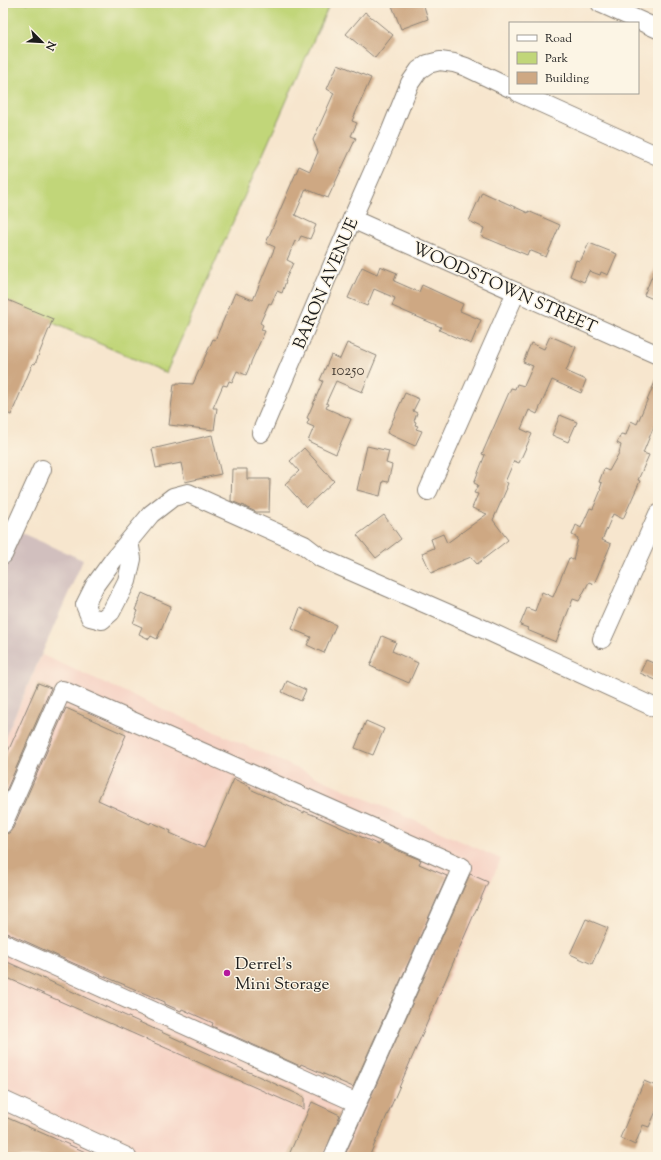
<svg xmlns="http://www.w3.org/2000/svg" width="661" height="1160" font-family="'Sorts Mill Goudy',serif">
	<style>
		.built { fill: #f6d2c4 }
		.industrial { fill: #d1bfbe }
		.green { fill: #c1d679; stroke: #6e794a }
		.building { fill: #cea883 }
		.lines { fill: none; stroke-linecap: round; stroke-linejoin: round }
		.minor-casing { stroke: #8a8175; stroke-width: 20 }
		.minor { stroke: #fff; stroke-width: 18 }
		.poi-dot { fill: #b5179e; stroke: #fcf5e5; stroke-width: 1.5 }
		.labels { text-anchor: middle; stroke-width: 3; stroke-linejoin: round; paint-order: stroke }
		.number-label { font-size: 15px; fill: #483f36 }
		.street-label { font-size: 17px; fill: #1c1c1c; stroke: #fcf5e5 }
		.poi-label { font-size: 17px; fill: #1c1c1c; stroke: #fcf5e5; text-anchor: start }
	</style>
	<rect width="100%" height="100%" fill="#fcf5e5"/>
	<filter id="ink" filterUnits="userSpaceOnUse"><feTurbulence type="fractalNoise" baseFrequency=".025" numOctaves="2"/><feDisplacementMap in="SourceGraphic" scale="8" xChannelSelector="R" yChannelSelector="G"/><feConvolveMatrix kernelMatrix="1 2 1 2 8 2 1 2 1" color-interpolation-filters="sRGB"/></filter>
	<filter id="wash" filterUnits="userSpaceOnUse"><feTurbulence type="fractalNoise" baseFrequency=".012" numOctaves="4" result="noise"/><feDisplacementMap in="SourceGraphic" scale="16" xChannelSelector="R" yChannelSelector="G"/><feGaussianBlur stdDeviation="0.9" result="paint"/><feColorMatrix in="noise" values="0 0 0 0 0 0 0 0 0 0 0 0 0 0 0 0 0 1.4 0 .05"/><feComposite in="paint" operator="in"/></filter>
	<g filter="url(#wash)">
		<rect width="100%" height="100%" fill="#f7e6ce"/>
		<path class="built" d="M42,655L501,859L370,1157H3V742Z"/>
		<path class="industrial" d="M3,525L83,560L3,742Z"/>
		<path class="green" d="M3,3H330L166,373L3,301Z"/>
		<g id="blocks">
			<g class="building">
				<path d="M391,3H423L428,19L401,29Z"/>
				<path d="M365,12L393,35L375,58L346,34Z"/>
				<path d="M338,64L371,78L352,121L357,123L351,136L356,138L328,198L306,189L295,215L316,225L310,239L301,236L298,242L295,241L287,260L293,263L285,281H286L282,293L277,291L271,304L269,303L260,323L263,325L261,330L265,331L251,362V363L246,375L237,371L232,382L229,381L227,386L223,385L213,408H217L214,430L169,425L174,384H177V383L193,384L213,339L215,340L235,293L253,300L275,247L266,243L299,166L310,171L318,152L313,140L334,93L327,89Z"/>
				<path d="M482,192L528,213V211L560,225L546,257L529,250L527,255L481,236L484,228L469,221Z"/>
				<path d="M589,243L617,254L608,275L601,272L600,275L589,271L584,282L570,276L576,260L579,261L581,260Z"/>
				<path d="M658,262V301L644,295Z"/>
				<path d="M380,266L397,273L394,281L419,292L422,285L463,304L460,311L481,320L471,344L439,330L441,327L392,306L395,298L374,289L367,306L348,298L362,267L377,274Z"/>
				<path d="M3,298L53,319L35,364L33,363L11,415L3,411Z"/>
				<path d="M550,336L576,347L566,371L586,380L581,393L552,380L537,414L529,410L521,429L532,434L519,463L514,461L505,482L508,483L506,488H507L493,520L508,540L477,564L471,557L431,573L422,553L434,548L431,539L443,534L447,543L487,514L472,508L478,494L474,493L478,485L474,483L485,455L482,454L511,388L515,389L517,384L524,386L533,366L523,362L531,343L544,349Z"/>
				<path d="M347,343L377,356L362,392L336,381L326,403L328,404L326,408L351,419L336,454L308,441L314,427L307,424L309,419L307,418L323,381L320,380L331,355L340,359Z"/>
				<path d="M658,375V428L654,426L643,453L649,455L638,480L640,481L623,519L613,514L602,540L611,544L594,584L589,582L579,601L573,599L556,642L527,630L528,628L520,625L527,608L535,611L542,592L553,597L569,558L573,560L578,538L572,535L576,525L581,528L590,508L593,509L601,490L600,489L602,483L599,482L604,469L609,471L619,453L621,445L617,443L621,434L626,435L631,421L637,424Z"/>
				<path d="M405,393L419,399L413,411L417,413L414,421L416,422L415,425L418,426L416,429L422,431L415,446L387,433Z"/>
				<path d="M560,415L577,422L568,442L552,435Z"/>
				<path d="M212,435L221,474L185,482L181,463L156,468L152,449Z"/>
				<path d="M367,446L389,451L386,463L392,465L388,482L383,481L380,496L357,490Z"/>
				<path d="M304,448L334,481L306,507L285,484L299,471L290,461Z"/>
				<path d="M232,469H247V479H270L269,512H256L245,507V506L241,505L231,501Z"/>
				<path d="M384,515L401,539L376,558L357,535Z"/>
				<path d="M142,593L171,606L157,639L151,636L149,639L139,634L142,627L133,623L138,611L135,610Z"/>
				<path d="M300,608L336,625L324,653L307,645L311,637L292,629Z"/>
				<path d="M382,636L396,642L392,651L418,663L409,683L370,666Z"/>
				<path d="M646,660L658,665V681L640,673Z"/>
				<path d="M287,681L306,690L301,701L282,692Z"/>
				<path d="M38,683L51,688L3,798V763Z"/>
				<path d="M66,708L126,735L98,800L150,824L151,822L171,831L170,833L204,848L234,779L251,787L250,789L304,813V811L320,818L379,845L380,842L394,849L421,860L419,864L447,876L353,1087L301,1064L300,1066L212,1026L213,1023L182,1009L181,1011L165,1004V1002L73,963L3,931V834L9,833L13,828Z"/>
				<path d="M366,721L384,729L373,755L355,748Z"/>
				<path d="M470,874L488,882L369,1157H344Z"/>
				<path d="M586,919L608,928L592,964L570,954Z"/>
				<path d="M3,960L304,1097V1109L3,976Z"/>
				<path d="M644,1081L658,1087V1107L649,1127L643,1125L635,1145L620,1138Z"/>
				<path d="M312,1102L340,1115L323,1157H288Z"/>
				<path d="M3,1116L97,1157H3Z"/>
			</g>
		</g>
	</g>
	<g filter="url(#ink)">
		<use href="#blocks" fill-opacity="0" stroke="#8a8175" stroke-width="1"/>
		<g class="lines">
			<defs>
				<g id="minor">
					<path d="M600,3L658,29"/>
					<path d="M519,93L658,156"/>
					<path d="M352,219L658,355"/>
					<path d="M261,433L352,219L389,135L410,83L419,70L428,64L440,61L454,63L466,67L510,88"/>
					<path d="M428,491L516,292"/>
					<path d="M129,541L132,559L127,581L111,612L102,620L90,617L85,605L95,585L114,559L151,514L173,497L188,493L304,545L321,558L488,631L658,709"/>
					<path d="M3,555L42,469"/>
					<path d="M602,639L658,514"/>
					<path d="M3,824L62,690L462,867L333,1157"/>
					<path d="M3,943L357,1103"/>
					<path d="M3,1100L127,1157"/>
				</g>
			</defs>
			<use href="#minor" class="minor-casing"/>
			<use href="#minor" class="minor"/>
		</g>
	</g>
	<circle class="poi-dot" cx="227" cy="973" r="4"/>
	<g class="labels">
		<g class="number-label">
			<text x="348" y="375">10250</text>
		</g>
		<g class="street-label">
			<text transform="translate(325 283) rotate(-67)" y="6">BARON AVENUE</text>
			<text transform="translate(505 287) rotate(24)" y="6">WOODSTOWN STREET</text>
		</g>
		<g class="poi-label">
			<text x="235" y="969">Derrel's<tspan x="235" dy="20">Mini Storage</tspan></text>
		</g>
	</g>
	<rect width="661" height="1160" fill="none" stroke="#fcf5e5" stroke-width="16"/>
	<rect x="509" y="22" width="130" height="72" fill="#fcf5e5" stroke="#a29e95"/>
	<rect x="517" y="35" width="20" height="6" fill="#ffffff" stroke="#a29e95"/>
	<text x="545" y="42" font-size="12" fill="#1c1c1c">Road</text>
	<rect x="517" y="52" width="20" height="12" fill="#c1d679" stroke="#a29e95"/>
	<text x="545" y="62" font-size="12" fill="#1c1c1c">Park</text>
	<rect x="517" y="72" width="20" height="12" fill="#cea883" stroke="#a29e95"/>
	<text x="545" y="82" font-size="12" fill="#1c1c1c">Building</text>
	<g transform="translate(42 42) rotate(114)" stroke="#fcf5e5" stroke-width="3" paint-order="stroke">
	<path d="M0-3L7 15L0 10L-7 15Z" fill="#1c1c1c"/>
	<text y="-6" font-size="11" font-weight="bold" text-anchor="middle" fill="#1c1c1c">N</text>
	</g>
</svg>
